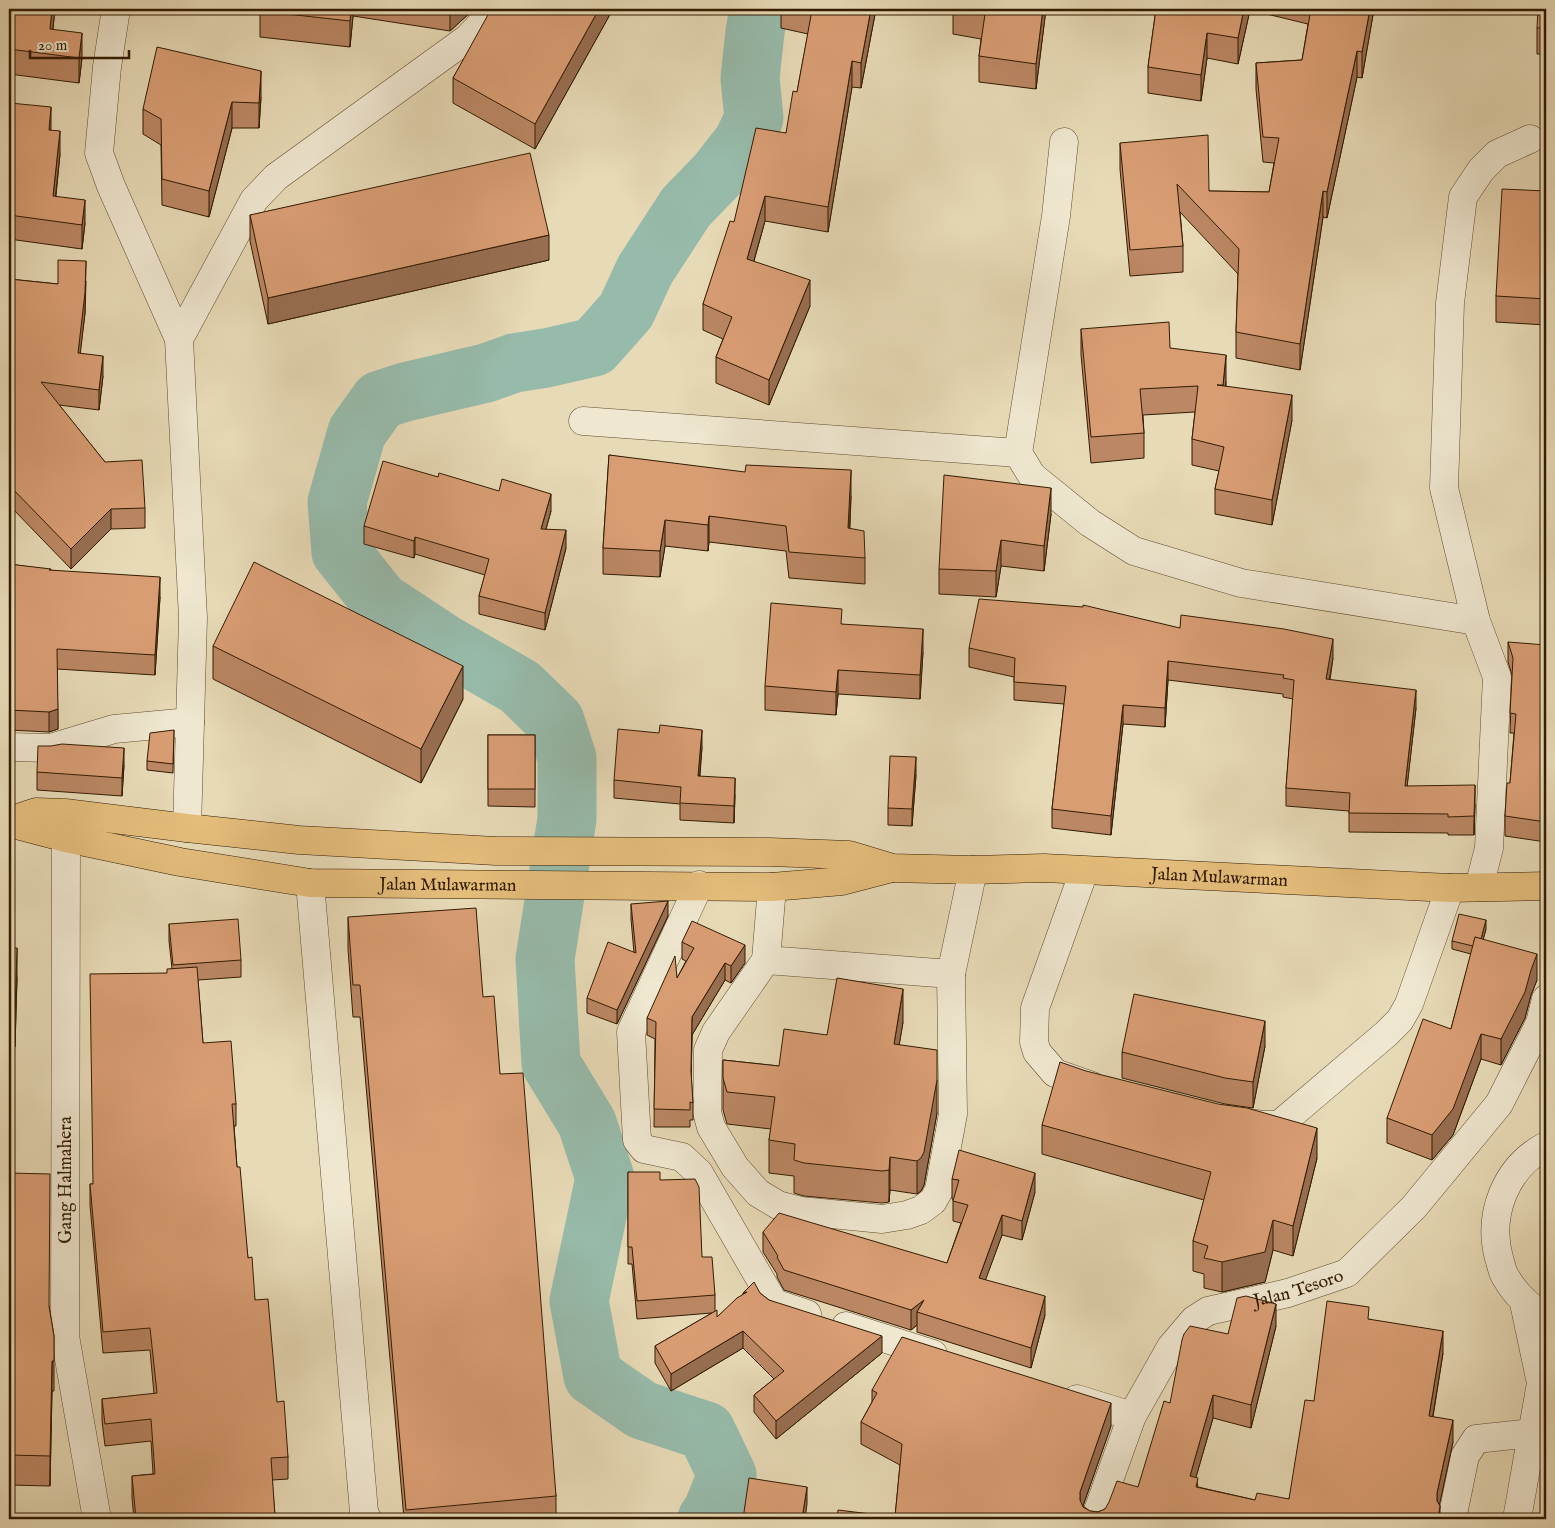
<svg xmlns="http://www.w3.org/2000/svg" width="1555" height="1528" font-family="'IM FELL English',serif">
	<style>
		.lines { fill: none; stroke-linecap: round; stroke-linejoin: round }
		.river { stroke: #97bbab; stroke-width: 59 }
		.minor-casing { stroke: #5f4b2e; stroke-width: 29 }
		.highway-casing { stroke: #321b01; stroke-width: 29 }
		.minor { stroke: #efe7d0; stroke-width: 28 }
		.highway { stroke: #e4bd7b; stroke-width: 28 }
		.wall { fill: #bb8764; stroke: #321b01 }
		.shaded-wall { fill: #986e51; stroke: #321b01 }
		.building { fill: #d99d74; stroke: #321b01 }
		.labels { text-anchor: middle; stroke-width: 4; stroke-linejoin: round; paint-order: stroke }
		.street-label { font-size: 18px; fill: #321b01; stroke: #efe7d0 }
	</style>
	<rect width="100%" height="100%" fill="#e7dab6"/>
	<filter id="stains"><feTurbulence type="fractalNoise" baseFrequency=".004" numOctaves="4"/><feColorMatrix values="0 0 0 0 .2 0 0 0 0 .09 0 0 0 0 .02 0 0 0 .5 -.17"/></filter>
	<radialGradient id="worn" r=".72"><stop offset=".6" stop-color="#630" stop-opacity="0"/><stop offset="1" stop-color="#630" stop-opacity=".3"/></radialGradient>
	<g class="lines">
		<path class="river" d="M707,1519L712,1512L727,1475L706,1431L642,1410L593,1376L579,1301L605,1178L587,1123L551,1064L545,959L567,819V758L555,721L520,687L445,644L380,601L341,552L337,502L357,432L380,400L405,392L486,373L514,363L546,358L594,347L626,311L645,270L686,207L718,174L743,142L754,118L750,78L755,32L759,9"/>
		<defs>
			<g id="minor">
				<path d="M116,9L107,67L99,153L111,186L179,339"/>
				<path d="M1064,142L1056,216L1018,453L1032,476L1090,523L1134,551L1241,583L1476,621"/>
				<path d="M583,421L1018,453"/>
				<path d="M9,747L51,748L114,729L190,722"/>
				<path d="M187,828L193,618L179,339L254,200L276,177L468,38L488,17L491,9"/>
				<path d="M66,838L65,1336L97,1519"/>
				<path d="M1084,871L1035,1008L1034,1042L1037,1052L1055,1073L1092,1086"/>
				<path d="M310,883L364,1512L367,1519"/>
				<path d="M699,885L631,1032L637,1140L644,1149L682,1157L699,1173L774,1303L807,1314"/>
				<path d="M772,887L766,960L951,974L973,870"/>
				<path d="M1479,887L1489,848L1497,677L1476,621L1444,488L1450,303L1463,197L1481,170L1497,154L1530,139"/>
				<path d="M766,960L716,1032L708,1050L707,1112L711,1127L735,1167L758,1193L778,1205L801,1211L882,1219L907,1215L921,1210L933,1201L939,1190L953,1114L951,974"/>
				<path d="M1250,1123L1264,1125H1279L1386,1034L1400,1020L1409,1004L1450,888"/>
				<path d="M1539,1313C1525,1303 1513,1291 1505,1276C1502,1271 1501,1264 1499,1258C1487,1214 1506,1167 1546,1146"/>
				<path d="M846,1326L933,1354"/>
				<path d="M1077,1399L1132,1416"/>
				<path id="s1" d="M1095,1519L1132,1416L1171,1347L1194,1320L1208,1311L1288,1293L1347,1273L1414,1207L1499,1104L1540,1023L1546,999"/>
				<path d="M1452,1519L1465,1456L1476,1439L1532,1433"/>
				<path d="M1517,1519L1541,1383L1524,1303"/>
			</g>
			<g id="highway">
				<path id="s2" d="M9,821L36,812L65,813L187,828L299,840L496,851L770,852L849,855L892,868L973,870L1044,868L1450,888L1546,886"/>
				<path id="s3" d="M9,823L66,838L180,862L310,883L772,887L842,881L892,868"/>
			</g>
		</defs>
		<use href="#minor" class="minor-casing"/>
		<use href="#highway" class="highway-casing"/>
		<use href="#minor" class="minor"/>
		<use href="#highway" class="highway"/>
	</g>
	<g class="wall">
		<path d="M9,9H55L53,29L82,58L79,83L9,74Z"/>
		<path d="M260,9H472V11L450,31L353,16L350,47L260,37Z"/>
		<path d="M493,9H613L535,149L453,103V78Z"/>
		<path d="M781,9H876L861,88L852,87L828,232L765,221L754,261L810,306L769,405L716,383V357L723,339L703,330V304L734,222L786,133L797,92L808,34L781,28Z"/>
		<path d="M953,9H1046L1036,89L979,82V56L981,39L953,34Z"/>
		<path d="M1156,9H1374L1362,78L1357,77L1327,218L1323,217L1300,370L1236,358V332L1238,274L1180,212L1183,246V272L1130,276L1120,169V143L1209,191L1269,192L1274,163L1263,162L1256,89V63L1302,60L1308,24L1250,10L1238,64L1207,58L1201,101L1148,93V67Z"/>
		<path d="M1546,9V54H1537V28Z"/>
		<path d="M261,97L259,128H232L209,217L162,205L161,145L143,134V109Z"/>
		<path d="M9,111L51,130L60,154L56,196L85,223L82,249L9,239Z"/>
		<path d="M1546,191V325L1496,322V296Z"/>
		<path d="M250,215L549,260L268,324L250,241Z"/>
		<path d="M9,279L58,284L86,281L85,313L80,353L103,376L99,410L59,405L105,462L145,508V528L111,529L71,569L9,505Z"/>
		<path d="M1081,329L1170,348L1226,381V386L1292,420L1272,525L1215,514V489L1219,471L1192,465V439L1195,412L1143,415L1144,433V458L1091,463L1081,355Z"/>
		<path d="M609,455L851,496L850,528L865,558V584L789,578L786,551L709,542L708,551L665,546L660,577L603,574V548Z"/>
		<path d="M551,511L546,529L566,548L545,630L479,614V596L485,575L415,554L414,558L364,544V526Z"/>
		<path d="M1051,514L1044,571L1001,566L996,597L939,594V569Z"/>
		<path d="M9,564L51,570L160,597L155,675L57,669L58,729L49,732L9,730Z"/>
		<path d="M842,624L923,652L920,699L838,694L836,715L765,710V686Z"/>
		<path d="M1180,628L1333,658L1330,680L1416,708L1407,786L1475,804L1474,835H1448V833L1349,832V811L1286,806V788L1293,699L1283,697V694L1168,680L1165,727L1123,724L1111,835L1052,828V809L1064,704L1014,700V677L969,667V648Z"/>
		<path d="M1508,642L1546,665V842L1505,836V816L1510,783L1514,733H1510L1512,675L1508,662Z"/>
		<path d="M213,646L463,699L421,783L213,679Z"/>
		<path d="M174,730L173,773L147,770V761Z"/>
		<path d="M488,735H535V807L488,806Z"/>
		<path d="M702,747L700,776L735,795L734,823L680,820V804L614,798V780Z"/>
		<path d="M124,765L122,796L37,790V772Z"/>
		<path d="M916,775L912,826L888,825V808Z"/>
		<path d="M631,904L668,916L617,1024L587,1013V998L634,953L631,919Z"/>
		<path d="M348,917L483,997L500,1074L556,1496V1519H404L360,1017H353L348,949Z"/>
		<path d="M169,924L241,960V977L198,980L203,1043L236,1104V1126H234L237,1167L248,1258L255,1300L288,1457V1479L272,1480L275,1516L291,1519H134L132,1498V1476L153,1474L151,1441L105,1446L102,1421V1399L154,1394L150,1350L103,1353L90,1205V1184H93L172,969L169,941Z"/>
		<path d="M1486,929L1483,939L1537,980L1531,995L1525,1018L1501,1065L1481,1059L1453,1135L1432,1160L1387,1143V1118L1451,1029L1471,954L1452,949V941Z"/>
		<path d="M682,942L745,963L731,983L725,980L692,1035L691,1076L693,1103V1120H690V1127H654L655,1039L647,1035V1018L677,978L686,961L682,959Z"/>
		<path d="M9,947L17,978L15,1047L9,1046Z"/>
		<path d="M903,1022L899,1045L937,1113L924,1185L921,1191L917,1194L890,1190L889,1202L882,1203L804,1196L794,1193V1176L769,1173V1140L771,1129L727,1124L723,1110V1060L779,1066L827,1035Z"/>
		<path d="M1265,1046L1253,1108L1225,1104L1122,1078V1052Z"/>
		<path d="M1042,1125L1317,1158L1293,1256L1273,1250L1265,1282L1222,1292L1204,1288V1274L1193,1271V1241L1204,1200L1042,1154Z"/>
		<path d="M628,1172L660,1180L702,1257L715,1295V1310L717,1317L743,1295V1293H760L769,1300L882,1353L776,1439L754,1412V1395L774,1379L743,1348L671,1391L655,1363V1346L712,1313L637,1319L632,1264H628Z"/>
		<path d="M9,1173L49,1306L54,1336V1391H52L50,1486L9,1485Z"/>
		<path d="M952,1179L1035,1192L1022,1240L1002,1235L985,1280L1045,1315L1031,1368L917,1332V1325L911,1330L784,1290L777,1277V1274L763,1252V1232L947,1263L961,1223L953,1221V1199H952Z"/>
		<path d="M1369,1319L1443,1353L1433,1417L1453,1442L1439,1505L1440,1519L895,1517L900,1465L861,1444V1422L872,1402V1390L1111,1426L1083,1506L1090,1511L1098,1512L1105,1509L1138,1487L1170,1403L1228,1334L1276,1326L1251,1428L1213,1418L1196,1477L1198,1487L1255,1500L1289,1499L1314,1401Z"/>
	</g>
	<g class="shaded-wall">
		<path d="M52,9H55L50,54V29Z"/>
		<path d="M351,9H353V16L350,47V21Z"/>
		<path d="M450,9H472V11L450,31Z"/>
		<path d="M599,9H613L535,149V124Z"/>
		<path d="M871,9H876L861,88V63Z"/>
		<path d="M1043,9H1046L1036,89V64Z"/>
		<path d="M1244,9H1250V10L1238,64V38Z"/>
		<path d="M1370,9H1374L1362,78V52Z"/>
		<path d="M82,33V58L79,83V58Z"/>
		<path d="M1207,33V58L1201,101V75Z"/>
		<path d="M1357,51V77L1327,218V192Z"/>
		<path d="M852,61V87L828,232V207Z"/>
		<path d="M261,71V97L259,128V103Z"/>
		<path d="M232,102V128L209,217V191Z"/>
		<path d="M51,107V131L49,130Z"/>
		<path d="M60,131V154L53,219V196Z"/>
		<path d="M1323,191V217L1300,370V344Z"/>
		<path d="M765,196V221L747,285V259Z"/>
		<path d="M85,200V223L82,249V225Z"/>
		<path d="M549,235V260L268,324V298Z"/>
		<path d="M86,261L85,313L78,373V353Z"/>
		<path d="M810,280V306L769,405V380Z"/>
		<path d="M1226,355V381L1223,410V385Z"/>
		<path d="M103,356V376L99,410V390Z"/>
		<path d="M1292,395V420L1272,525V500Z"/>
		<path d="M851,470V496L848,554V528Z"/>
		<path d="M1051,488V514L1044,571V546Z"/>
		<path d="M551,494V511L541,547V529Z"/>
		<path d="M111,509V529L71,569V549Z"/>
		<path d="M709,516V542L708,551V525Z"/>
		<path d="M665,520V546L660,577V551Z"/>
		<path d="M566,530V548L545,630V613Z"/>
		<path d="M415,537V554L414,558V541Z"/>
		<path d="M1001,540V566L996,597V571Z"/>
		<path d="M160,577V597L155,675V655Z"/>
		<path d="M923,629V652L920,699V675Z"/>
		<path d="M1333,639V658L1326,698V679Z"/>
		<path d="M1168,661V680L1165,727V708Z"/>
		<path d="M463,666V699L421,783V749Z"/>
		<path d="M838,670V694L836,715V692Z"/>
		<path d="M1416,690V708L1405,805V786Z"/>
		<path d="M1123,705V724L1111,835V816Z"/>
		<path d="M58,709V729L49,732V712Z"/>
		<path d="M702,730V747L698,793V776Z"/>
		<path d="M124,748V765L122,796V778Z"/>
		<path d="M916,757V775L912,826V809Z"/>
		<path d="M735,778V795L734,823V806Z"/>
		<path d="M1475,785V804L1474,835V816Z"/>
		<path d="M668,901V916L617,1024V1010Z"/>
		<path d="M1486,920V929L1479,956V947Z"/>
		<path d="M745,945V963L731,983V966Z"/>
		<path d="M17,948V978L15,1047V1016Z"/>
		<path d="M1537,954V980L1531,995L1525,1018L1501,1065V1039Z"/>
		<path d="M725,963V980L692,1035L691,1089L692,1017Z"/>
		<path d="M903,989V1022L894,1077V1044Z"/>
		<path d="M1265,1021V1046L1253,1108V1082Z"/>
		<path d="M1481,1034V1059L1453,1135L1432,1160V1135Z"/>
		<path d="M937,1080V1113L924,1185L921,1191L917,1194V1161Z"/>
		<path d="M1317,1128V1158L1293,1256V1226Z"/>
		<path d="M890,1157V1190L889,1202V1170Z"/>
		<path d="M1035,1173V1192L1022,1240V1221Z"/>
		<path d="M1002,1215V1235L979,1298V1278Z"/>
		<path d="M1273,1220V1250L1265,1282L1222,1292V1262Z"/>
		<path d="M1045,1296V1315L1031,1368V1348Z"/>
		<path d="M924,1300L917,1312V1325L911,1330V1310Z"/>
		<path d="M1276,1304V1326L1251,1428V1405Z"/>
		<path d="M743,1331V1348L671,1391V1374Z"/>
		<path d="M1443,1331V1353L1429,1439V1416Z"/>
		<path d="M882,1336V1353L776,1439V1421Z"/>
		<path d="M52,1361V1391L50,1486V1456Z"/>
		<path d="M1213,1395V1418L1190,1498V1476Z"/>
		<path d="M1111,1403V1426L1080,1514V1519V1492Z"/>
		<path d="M1453,1420V1442L1437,1516V1493Z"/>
		<path d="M807,1487V1504L805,1519H802Z"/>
		<path d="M1440,1506V1519H1438Z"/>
	</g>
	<g class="building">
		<path d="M9,9H52L50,29L82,33L79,58L9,49Z"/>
		<path d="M260,9H351L350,21L260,11Z"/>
		<path d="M493,9H599L535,124L453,78L489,13Z"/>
		<path d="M807,9H871L861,63L852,61L828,207L765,196L747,259L810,280L769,380L716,357L732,317L703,304L730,221L734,222L756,128L786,133L793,91L797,92L812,10Z"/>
		<path d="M958,9H1043L1036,64L979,56L985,14Z"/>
		<path d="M1156,9H1244L1238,38L1207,33L1201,75L1148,67Z"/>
		<path d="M1311,9H1370L1362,52L1357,51L1327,192L1323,191L1300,344L1236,332L1239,249L1177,184L1183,246L1130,250L1120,143L1208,135L1209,191L1269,192L1279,138L1263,137L1256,63L1302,60Z"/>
		<path d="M1538,9H1546V28H1537Z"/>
		<path d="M157,47L261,71L259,103L232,102L209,191L162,179L161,119L143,109Z"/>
		<path d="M10,103L51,107L49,130L60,131L53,196L85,200L82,225L9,215V111Z"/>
		<path d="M530,153L549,235L268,298L250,215Z"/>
		<path d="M1502,189L1546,191V299L1496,296Z"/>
		<path d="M58,260L86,261L85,293L78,353L103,356L99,390L41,382L105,462L142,460L145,508L111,509L71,549L9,485V279L58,284Z"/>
		<path d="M1169,322L1170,348L1226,355L1223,385H1217L1292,395L1272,500L1215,489L1224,447L1192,439L1198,386L1140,389L1144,433L1091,437L1081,329Z"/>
		<path d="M609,455L745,472L746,465L851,470L848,528L864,531L865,558L789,552L786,526L709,516L708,525L665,520L660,551L603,548Z"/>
		<path d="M383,461L438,477L439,473L499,491L502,479L551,494L541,529L566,530L545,613L479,596L489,559L415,537L414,541L364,526Z"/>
		<path d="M944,475L1051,488L1044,546L1001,540L996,571L939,569Z"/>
		<path d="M254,562L463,666L421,749L213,646Z"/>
		<path d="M9,564L51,569L49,570L160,577L155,655L57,649L58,709L49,712L9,710Z"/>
		<path d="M979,599L1083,607V605L1180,628L1181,615L1284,629L1333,639L1326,679L1416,690L1405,786L1475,785L1474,816L1448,817V814L1349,813L1350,793L1286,788L1294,680L1283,678L1284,675L1168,661L1165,708L1123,705L1111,816L1052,809L1066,686L1014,682L1015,658L969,648Z"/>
		<path d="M771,603L842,609L841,624L923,629L920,675L838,670L836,692L765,686Z"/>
		<path d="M1508,642L1546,645L1545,665H1546V822L1505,816L1507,783H1510L1516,714L1510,713L1513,658Z"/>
		<path d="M660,725L702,730L698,776L735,778L734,806L680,803L681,787L614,780L618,729L659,733Z"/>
		<path d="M174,730L173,764L147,761L150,733Z"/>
		<rect x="488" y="735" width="47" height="54"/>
		<path d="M62,744L124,748L122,778L37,772L38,746H51Z"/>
		<path d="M890,756L916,757L912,809L888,808Z"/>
		<path d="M668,901L617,1010L587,998L608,942L636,953L631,904Z"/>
		<path d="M476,908L483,997L494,996L500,1074L523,1073L556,1496L406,1510L360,985H353L348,917Z"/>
		<path d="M1459,914L1486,920L1481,939L1475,937L1473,946L1452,941Z"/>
		<path d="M238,919L241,960L173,965L169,924Z"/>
		<path d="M692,921L745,945L731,966L725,963L692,1017L691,1071L693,1103L690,1102V1110L654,1109L656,1022L647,1018L675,956L677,978L694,948L682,942Z"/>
		<path d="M1475,937L1537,954L1531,970L1525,992L1501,1039L1481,1034L1453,1109L1432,1135L1387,1118L1423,1019L1451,1029Z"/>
		<path d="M9,947L17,948L15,1016H9Z"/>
		<path d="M197,967L203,1043L231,1041L236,1104H232L237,1167H240L248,1258L252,1257L255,1300L268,1299L277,1402L284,1401L288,1457L271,1458L275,1516L290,1515L291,1519H136L132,1476L155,1474L151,1419L105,1424L102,1399L157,1393L150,1328L103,1332L90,1184H93L90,974L167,973V969Z"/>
		<path d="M837,978L903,989L894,1044L937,1050V1080L924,1152L921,1158L917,1161L890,1157L889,1170L882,1171L804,1163L794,1160L795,1144L769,1140L775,1097L727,1092L723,1078V1060L779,1066L784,1029L827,1035Z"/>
		<path d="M1134,994L1265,1021L1253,1082L1225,1078L1122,1052Z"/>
		<path d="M1060,1062L1086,1071L1218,1104L1247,1108L1317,1128L1293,1226L1273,1220L1265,1252L1222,1262L1204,1258L1208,1246L1193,1241L1211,1172L1042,1125Z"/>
		<path d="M959,1150L1035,1173L1022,1221L1002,1215L979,1278L1045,1296L1031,1348L917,1312L924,1300L911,1310L784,1270L777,1257L778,1256L763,1232L779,1213L947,1263L968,1205L953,1201L959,1180L952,1179Z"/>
		<path d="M628,1172H660V1180L695,1179L699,1187L702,1257H712L715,1295L637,1301L632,1247H628Z"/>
		<path d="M9,1173L50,1174L49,1306L54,1336V1361H52L50,1456L9,1455Z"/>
		<path d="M754,1282L760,1293L769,1300L882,1336L776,1421L754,1395L784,1371L743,1331L671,1374L655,1346L717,1310V1317L737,1298L747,1292L743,1293Z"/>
		<path d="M1246,1296L1276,1304L1251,1405L1213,1395L1190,1476L1198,1478L1196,1487L1255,1500L1257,1493L1289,1499L1305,1400L1314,1401L1327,1301L1369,1307L1368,1319L1443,1331L1429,1416L1453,1420L1437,1493V1501L1440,1506L1438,1519H837L838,1510L895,1517L902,1444L861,1422L877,1393L872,1390L902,1337L1111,1403L1080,1492V1500L1083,1507L1090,1511L1098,1512L1105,1509L1109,1502L1117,1481L1138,1487L1164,1401L1170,1403L1182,1340L1184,1334L1190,1326L1228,1334L1237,1298Z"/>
		<path d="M749,1478L807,1487L802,1519H743Z"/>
	</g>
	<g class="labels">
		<g class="street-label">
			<text dy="6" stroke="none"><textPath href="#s2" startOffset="1216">Jalan Mulawarman</textPath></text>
			<text dy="6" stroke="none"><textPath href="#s3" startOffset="445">Jalan Mulawarman</textPath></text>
			<text transform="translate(65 1180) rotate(-90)" y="6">Gang Halmahera</text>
			<text dy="6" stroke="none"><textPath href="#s1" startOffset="334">Jalan Tesoro</textPath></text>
		</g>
	</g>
	<rect width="1555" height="1528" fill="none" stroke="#e7dab6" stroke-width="30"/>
	<rect x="10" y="10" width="1535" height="1508" fill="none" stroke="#321b01" stroke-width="2.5"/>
	<rect x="15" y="15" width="1525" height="1498" fill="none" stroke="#321b01"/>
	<path d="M30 50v8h99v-8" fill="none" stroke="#321b01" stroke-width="2.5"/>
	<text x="38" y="50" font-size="15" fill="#321b01" stroke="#efe7d0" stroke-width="4" paint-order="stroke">20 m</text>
	<rect width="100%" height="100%" filter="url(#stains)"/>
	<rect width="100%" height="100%" fill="url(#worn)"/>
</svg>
